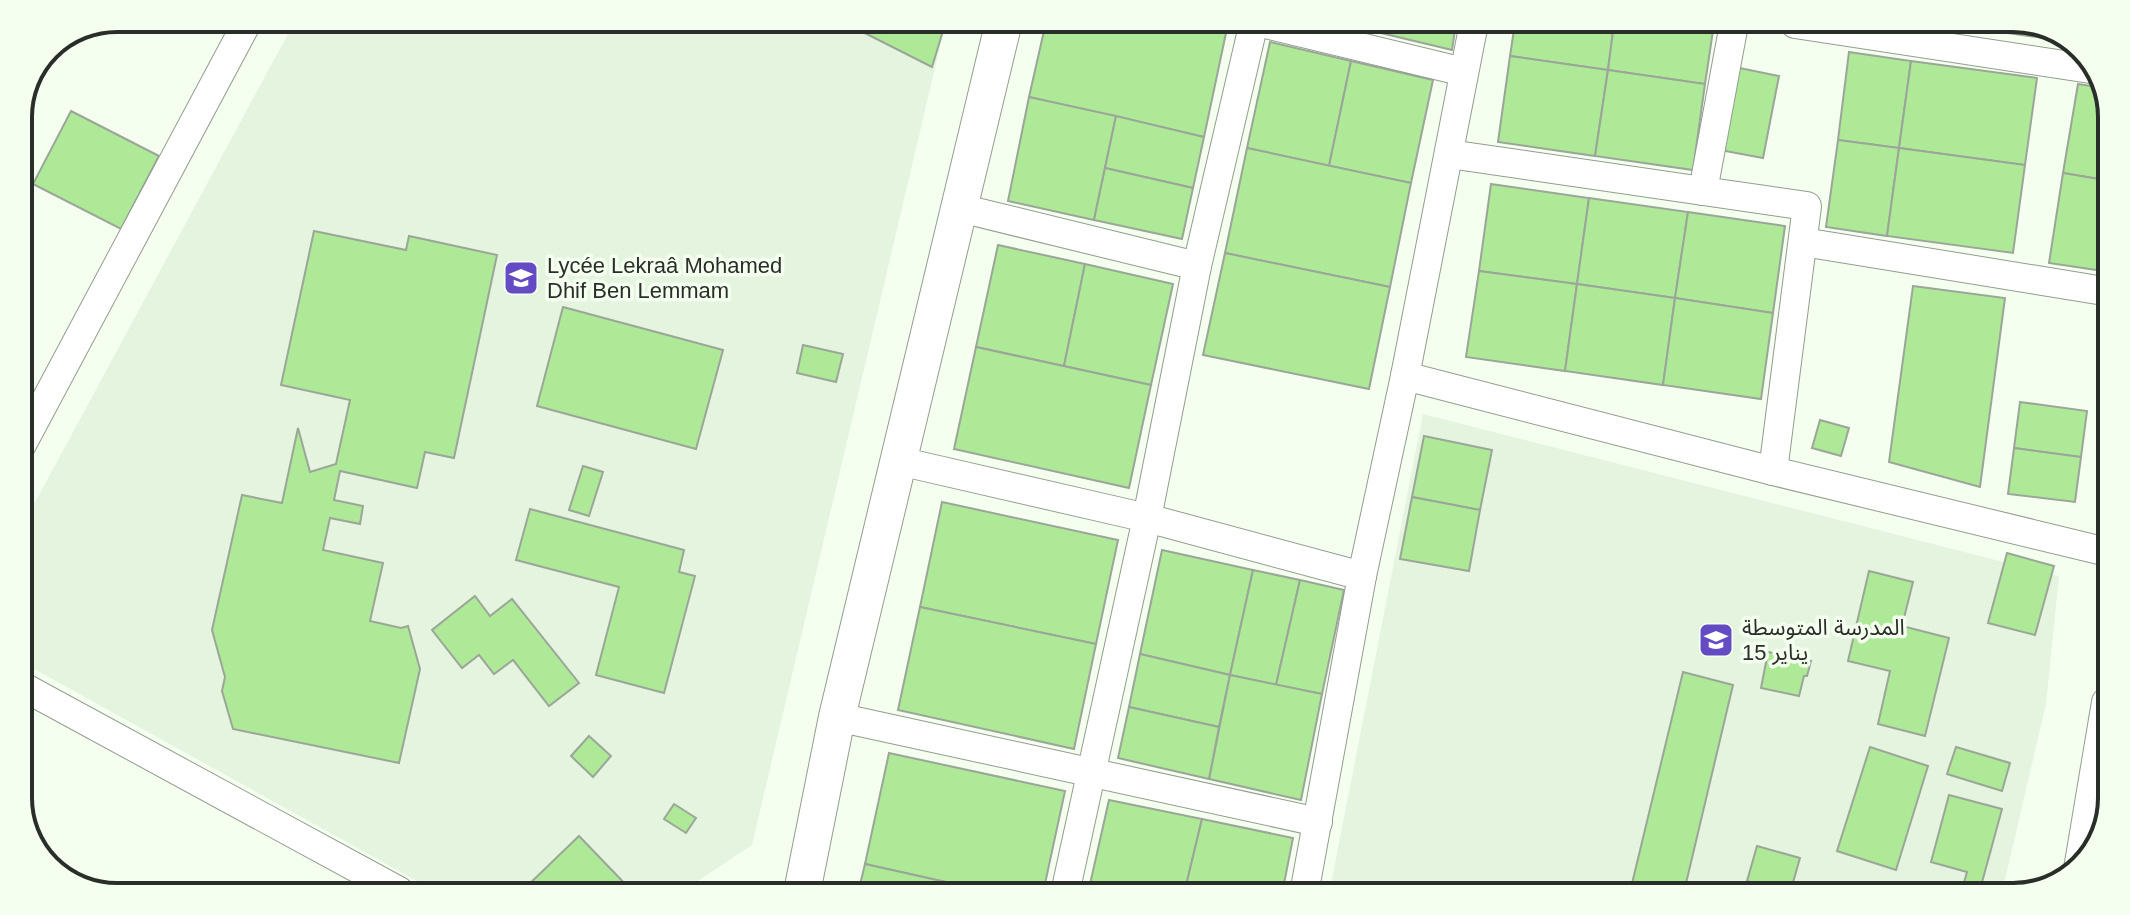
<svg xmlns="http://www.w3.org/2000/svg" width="2130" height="915" font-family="Arial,'Noto Sans Arabic',sans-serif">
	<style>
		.built { fill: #e4f4df }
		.building { fill: #aee998; stroke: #9ba698; stroke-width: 2 }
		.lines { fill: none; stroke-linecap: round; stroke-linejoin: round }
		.minor-casing { stroke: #939d8f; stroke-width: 30 }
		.tertiary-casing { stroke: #939d8f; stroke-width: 38 }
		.minor { stroke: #fff; stroke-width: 28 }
		.tertiary { stroke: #fff; stroke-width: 36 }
		.labels { text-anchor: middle; stroke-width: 7; stroke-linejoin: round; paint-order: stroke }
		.poi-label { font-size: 22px; fill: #2a2e29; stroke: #f4fff0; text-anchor: start }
		.rim { fill: none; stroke: #2a2e29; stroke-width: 4 }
	</style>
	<rect width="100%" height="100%" fill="#f4fff0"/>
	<g class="built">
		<path d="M296,19L946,21L752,845L681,892L435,891L18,660V534Z"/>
		<path d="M1423,414L2059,576L2046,704L2001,897L1329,894Z"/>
	</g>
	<g class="building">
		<path d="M841,21H946L932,67Z"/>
		<path d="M1046,22H1176L1226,33L1204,137L1029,97Z"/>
		<path d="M1339,23H1456L1452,50Z"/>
		<path d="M1515,23L1614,24L1608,70L1510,56Z"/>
		<path d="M1614,24H1714L1705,84L1608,70Z"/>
		<path d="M1950,25H2046L2044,38Z"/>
		<path d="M1270,42L1351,61L1329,166L1247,148Z"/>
		<path d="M1849,52L1911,61L1899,148L1838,140Z"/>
		<path d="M1510,56L1608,70L1595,156L1498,142Z"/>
		<path d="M1351,61L1433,80L1411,183L1329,166Z"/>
		<path d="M1911,61L2037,78L2025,165L1899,148Z"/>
		<path d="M1720,64L1779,76L1763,158L1704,147Z"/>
		<path d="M1608,70L1705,84L1693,170L1595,156Z"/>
		<path d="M2078,84L2104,88L2112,110L2111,181L2063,173Z"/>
		<path d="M1029,97L1116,116L1094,220L1008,201Z"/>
		<path d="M71,111L159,156L121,229L33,184Z"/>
		<path d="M1116,116L1204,137L1193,188L1105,168Z"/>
		<path d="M1838,140L1899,148L1887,236L1826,227Z"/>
		<path d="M1247,148L1411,183L1390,287L1225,253Z"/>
		<path d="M1899,148L2025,165L2013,253L1887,236Z"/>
		<path d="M1105,168L1193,188L1182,239L1094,220Z"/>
		<path d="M2063,173L2111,181L2110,272L2049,263Z"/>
		<path d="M1491,184L1589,198L1577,284L1479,271Z"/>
		<path d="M1589,198L1688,212L1675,298L1577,284Z"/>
		<path d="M1688,212L1785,226L1773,313L1675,298Z"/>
		<path d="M314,231L406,250L409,236L497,255L454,458L425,452L417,488L340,471L334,500L363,506L360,524L330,518L323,550L383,563L370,621L401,628L408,626L420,669L399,763L233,729L222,691L225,677L212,630L242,495L282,503L298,428L310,472L336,464L350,400L281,385Z"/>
		<path d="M998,245L1085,264L1064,366L976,347Z"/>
		<path d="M1225,253L1390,287L1369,389L1203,355Z"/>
		<path d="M1085,264L1173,284L1151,385L1064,366Z"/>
		<path d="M1479,271L1577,284L1565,371L1466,357Z"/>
		<path d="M1577,284L1675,298L1663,385L1565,371Z"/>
		<path d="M1913,286L2005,298L1980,487L1889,462Z"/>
		<path d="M1675,298L1773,313L1761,399L1663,385Z"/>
		<path d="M563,307L723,350L696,449L537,406Z"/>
		<path d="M803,345L843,354L836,382L797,373Z"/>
		<path d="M976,347L1151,385L1129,488L954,449Z"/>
		<path d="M2020,402L2087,411L2081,457L2014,448Z"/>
		<path d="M1820,420L1849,428L1841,456L1812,448Z"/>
		<path d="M1424,436L1492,450L1480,510L1412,497Z"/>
		<path d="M2014,448L2081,457L2075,502L2008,494Z"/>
		<path d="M583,466L603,472L589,516L569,510Z"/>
		<path d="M1412,497L1480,510L1469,571L1400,559Z"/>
		<path d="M942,502L1118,540L1096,644L920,607Z"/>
		<path d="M530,509L684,550L679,572L695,576L664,693L596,675L619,587L516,560Z"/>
		<path d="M1162,550L1253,570L1230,675L1140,654Z"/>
		<path d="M2007,553L2054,566L2035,635L1988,623Z"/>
		<path d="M1253,570L1300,580L1276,685L1230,675Z"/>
		<path d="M1869,571L1913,582L1902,626L1949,638L1925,736L1878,724L1890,671L1848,661Z"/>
		<path d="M1300,580L1344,590L1322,694L1276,685Z"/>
		<path d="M475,596L490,616L512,599L579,683L549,706L513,660L494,674L479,655L462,668L432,630Z"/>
		<path d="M920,607L1096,644L1074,749L898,710Z"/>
		<path d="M1768,652L1811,661L1807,676H1804L1799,696L1761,688Z"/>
		<path d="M1140,654L1230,675L1219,727L1129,707Z"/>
		<path d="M1683,672L1733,685L1683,896H1629Z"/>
		<path d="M1230,675L1322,694L1301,800L1209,779Z"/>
		<path d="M1129,707L1219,727L1209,779L1118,758Z"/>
		<path d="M589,736L611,756L593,777L571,756Z"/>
		<path d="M1870,747L1928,766L1896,870L1837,851Z"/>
		<path d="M1956,747L2010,763L2002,791L1947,774Z"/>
		<path d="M889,753L1065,791L1043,893H995L865,864Z"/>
		<path d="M1949,795L2002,809L1978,897H1960L1967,872L1931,862Z"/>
		<path d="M1109,800L1202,819L1184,894L1088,893Z"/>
		<path d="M674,804L696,818L686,833L664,819Z"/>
		<path d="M1202,819L1293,838L1282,894H1184Z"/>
		<path d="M579,836L632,891H524L523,890Z"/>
		<path d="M1757,846L1800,858L1790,893L1747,881Z"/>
		<path d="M865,864L995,893H858Z"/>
	</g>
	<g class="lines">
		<defs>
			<g id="minor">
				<path d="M1257,22L1464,72"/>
				<path d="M1734,24L1703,191L1807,206L1773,471"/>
				<path d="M1795,24L2097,70"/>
				<path d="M1449,154L1703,191"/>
				<path d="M960,208L1197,266"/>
				<path d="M1803,242L2110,292"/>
				<path d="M1405,376L1773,471L2107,552"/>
				<path d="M18,452L249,19"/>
				<path d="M899,461L1147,518L1362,576"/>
				<path d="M18,684L399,891"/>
				<path d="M837,717L1318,822"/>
				<path d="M2078,869L2106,702"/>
				<path d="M1065,893L1147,518L1197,266L1254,22"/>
				<path d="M1304,894L1362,576L1405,376L1474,23"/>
			</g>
			<path id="tertiary" d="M802,892L837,717L1004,21"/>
		</defs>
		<use href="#minor" class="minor-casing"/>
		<use href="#tertiary" class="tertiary-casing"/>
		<use href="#minor" class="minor"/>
		<use href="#tertiary" class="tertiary"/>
	</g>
	<defs>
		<symbol id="school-square" viewBox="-11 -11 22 22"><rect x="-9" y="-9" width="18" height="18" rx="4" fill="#644bc4" stroke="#f4fff0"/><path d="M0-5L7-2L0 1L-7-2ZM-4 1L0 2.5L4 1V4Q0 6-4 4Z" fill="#fff"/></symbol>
	</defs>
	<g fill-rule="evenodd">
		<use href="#school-square" x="501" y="258" width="40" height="40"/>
		<use href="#school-square" x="1696" y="620" width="40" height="40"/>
	</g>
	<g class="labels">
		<g class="poi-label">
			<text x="547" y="273">Lycée Lekraâ Mohamed<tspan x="547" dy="25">Dhif Ben Lemmam</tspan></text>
			<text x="1742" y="635">المدرسة المتوسطة<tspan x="1742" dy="25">15 يناير</tspan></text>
		</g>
	</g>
	<path d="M0 0H2130V915H0ZM117 32H2013A85 85 0 0 1 2098 117V798A85 85 0 0 1 2013 883H117A85 85 0 0 1 32 798V117A85 85 0 0 1 117 32Z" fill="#f4fff0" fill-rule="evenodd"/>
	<path class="rim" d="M117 32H2013A85 85 0 0 1 2098 117V798A85 85 0 0 1 2013 883H117A85 85 0 0 1 32 798V117A85 85 0 0 1 117 32Z"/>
</svg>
